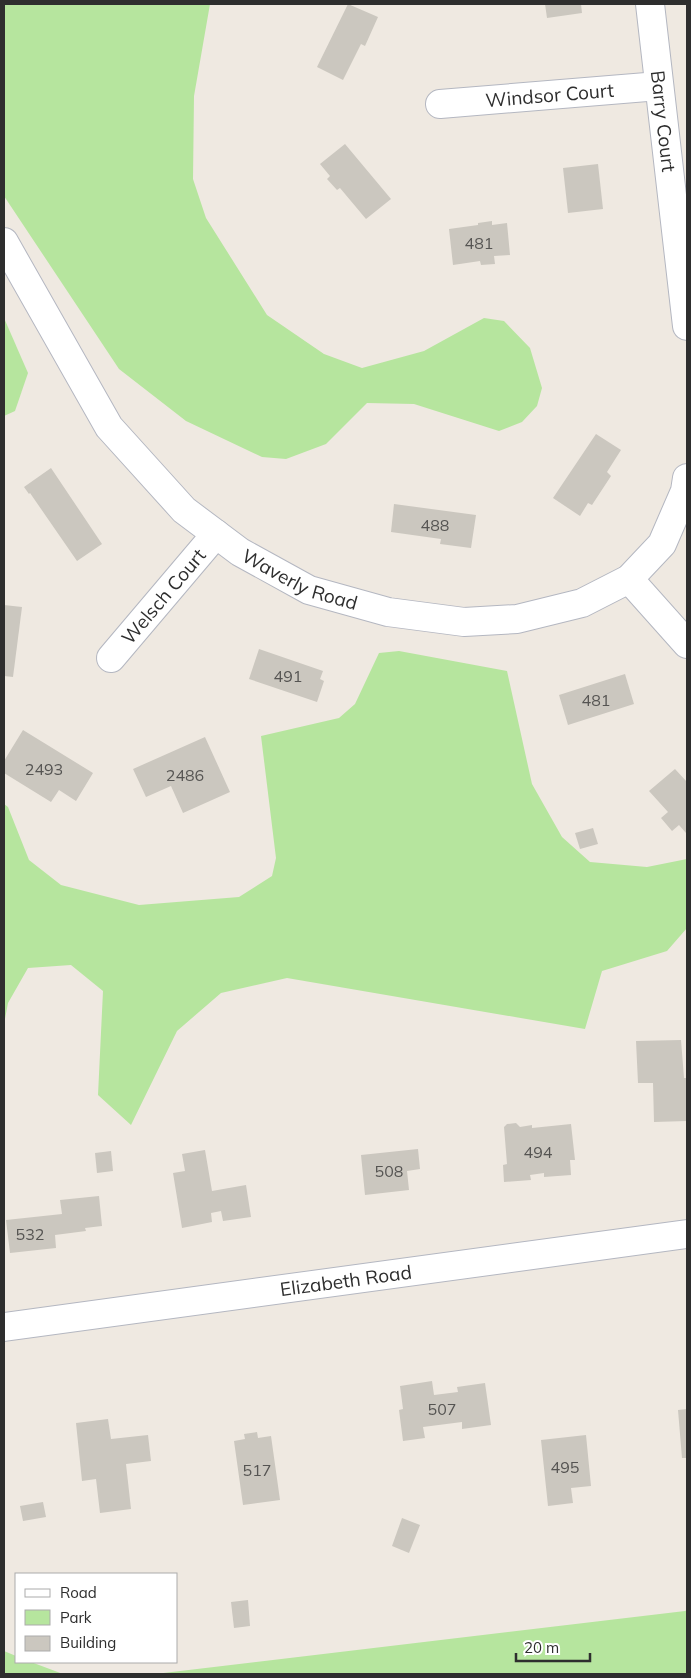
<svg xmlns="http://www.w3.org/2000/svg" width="691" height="1678" font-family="Mulish,sans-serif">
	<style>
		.green { fill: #b6e59e }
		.building { fill: #cbc7bf }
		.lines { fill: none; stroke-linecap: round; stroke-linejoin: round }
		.minor-casing { stroke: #b4b7c1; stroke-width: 30 }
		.minor { stroke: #fff; stroke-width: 28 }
		.labels { text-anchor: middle; stroke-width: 4; stroke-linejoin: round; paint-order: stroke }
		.number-label { font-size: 16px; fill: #555452 }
		.street-label { font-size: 19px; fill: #2e2e2e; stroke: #fff }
	</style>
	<rect width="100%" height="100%" fill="#efe9e1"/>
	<g class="green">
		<path d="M4,4H210L194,96L193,179L206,218L267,315L324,354L362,368L424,351L484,318L504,321L530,348L542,388L537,406L522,422L499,431L414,404L367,403L326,444L286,459L262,457L186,421L119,369L4,196Z"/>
		<path d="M4,318L28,373L15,411L4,416Z"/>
		<path d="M399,651L507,671L532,784L562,837L590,862L647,867L687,859V928L667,951L602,971L585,1029L287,978L221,993L177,1031L131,1125L98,1095L103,991L71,965L28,968L8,1003L4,1024V804L8,807L29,860L61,885L139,905L239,897L272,876L276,858L261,736L339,718L355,704L379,653Z"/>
		<path d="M687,1610V1674H155L685,1611Z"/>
		<path d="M4,1651L16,1656V1662H31L63,1674H4Z"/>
	</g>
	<g class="building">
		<path d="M348,4L378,17L365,46L361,44L343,80L317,67Z"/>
		<path d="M545,4H581L582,13L547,18Z"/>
		<path d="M345,144L391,199L366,219L340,188L337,190L327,179L330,176L320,164Z"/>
		<path d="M598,164L603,209L568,213L563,168Z"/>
		<path d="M492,221V225L507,223L510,255L494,256L495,264L481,265L480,261L453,265L449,229L478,225V223Z"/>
		<path d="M596,434L621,450L607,472L611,476L592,505L588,503L580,516L553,498Z"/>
		<path d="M51,468L102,544L77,561L30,493L29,494L24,487Z"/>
		<path d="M394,504L476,515L471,548L440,544L441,539L391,532Z"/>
		<path d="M4,605L22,607L13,677L4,676Z"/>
		<path d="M259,649L323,671L320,679L324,681L317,702L249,679Z"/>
		<path d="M625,674L634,704L568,725L559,695Z"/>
		<path d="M23,730L93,773L76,801L59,790L51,802L4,773V761Z"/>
		<path d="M205,737L230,792L183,813L171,786L146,797L133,769Z"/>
		<path d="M675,769L687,782L686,833L679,825L672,831L661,818L668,812L649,791Z"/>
		<path d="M593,828L598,844L580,849L575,833Z"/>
		<path d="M681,1040L684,1078H687V1121L654,1122L653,1083H638L636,1041Z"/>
		<path d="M516,1123L520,1127L532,1125V1128L571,1124L575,1160H570L571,1175L544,1177V1173L530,1175L531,1180L504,1182L503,1165L507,1164L504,1127L507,1124Z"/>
		<path d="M418,1149L420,1169L407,1171L409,1190L365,1195L361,1155Z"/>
		<path d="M205,1150L212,1191L246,1185L251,1217L223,1221L221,1211L211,1213L212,1222L182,1228L173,1173L185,1171L182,1154Z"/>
		<path d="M111,1151L113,1171L97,1173L95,1153Z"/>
		<path d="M99,1196L102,1226L85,1228L86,1231L55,1235L56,1248L10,1253L6,1220L62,1214L60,1200Z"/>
		<path d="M432,1381L434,1395L458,1392L457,1387L485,1383L491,1425L462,1429V1422L423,1427L425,1438L403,1441L399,1410L403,1409L400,1386Z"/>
		<path d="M687,1409V1458H682L678,1410Z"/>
		<path d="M108,1419L111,1439L148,1435L151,1461L126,1464L131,1509L100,1513L96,1479L82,1481L76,1423Z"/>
		<path d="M257,1432L258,1438L271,1436L280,1500L243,1505L234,1441L245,1439L244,1434Z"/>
		<path d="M586,1435L591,1486L571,1488L573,1503L548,1506L541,1440Z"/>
		<path d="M43,1502L46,1517L23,1521L20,1506Z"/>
		<path d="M402,1518L420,1525L409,1553L392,1546Z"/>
		<path d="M248,1600L250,1626L234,1628L231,1602Z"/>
	</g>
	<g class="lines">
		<defs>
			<g id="minor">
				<path id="s1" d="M650,4L687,326"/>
				<path id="s2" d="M440,104L659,86"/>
				<path id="s3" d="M4,242L109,427L184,510L240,552L309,590L388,612L464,622L517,619L582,603L629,579L662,544L685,491L687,478"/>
				<path d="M629,579L687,644"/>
				<path id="s4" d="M111,658L216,534"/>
				<path id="s5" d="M4,1327L687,1234"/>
			</g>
		</defs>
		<use href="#minor" class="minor-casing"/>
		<use href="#minor" class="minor"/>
	</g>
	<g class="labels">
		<g class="number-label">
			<text x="479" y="249">481</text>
			<text x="435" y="531">488</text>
			<text x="288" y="682">491</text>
			<text x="596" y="706">481</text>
			<text x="44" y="775">2493</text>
			<text x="185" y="781">2486</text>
			<text x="538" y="1158">494</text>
			<text x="389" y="1177">508</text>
			<text x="30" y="1240">532</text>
			<text x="442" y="1415">507</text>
			<text x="565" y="1473">495</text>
			<text x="257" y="1476">517</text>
		</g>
		<g class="street-label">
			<text dy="7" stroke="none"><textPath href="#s2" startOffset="110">Windsor Court</textPath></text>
			<text dy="7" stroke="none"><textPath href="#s1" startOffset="118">Barry Court</textPath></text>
			<text dy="7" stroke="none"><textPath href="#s3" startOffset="461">Waverly Road</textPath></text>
			<text dy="7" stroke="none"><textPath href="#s4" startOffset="81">Welsch Court</textPath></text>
			<text dy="7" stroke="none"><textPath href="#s5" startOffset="345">Elizabeth Road</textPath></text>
		</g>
	</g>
	<rect width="691" height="1678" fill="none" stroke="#2e2e2e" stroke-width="10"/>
	<rect x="15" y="1573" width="162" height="90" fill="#ffffff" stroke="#ababab"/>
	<rect x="25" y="1589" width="25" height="8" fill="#ffffff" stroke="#ababab"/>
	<text x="60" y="1598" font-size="15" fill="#2e2e2e">Road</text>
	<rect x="25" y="1610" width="25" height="15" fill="#b6e59e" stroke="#ababab"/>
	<text x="60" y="1623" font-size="15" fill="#2e2e2e">Park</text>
	<rect x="25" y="1636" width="25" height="15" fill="#cbc7bf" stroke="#ababab"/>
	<text x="60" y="1648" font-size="15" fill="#2e2e2e">Building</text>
	<path d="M516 1653v8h74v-8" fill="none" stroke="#2e2e2e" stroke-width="2.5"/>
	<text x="524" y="1653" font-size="15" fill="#2e2e2e" stroke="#ffffff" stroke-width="4" paint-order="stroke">20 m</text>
</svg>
